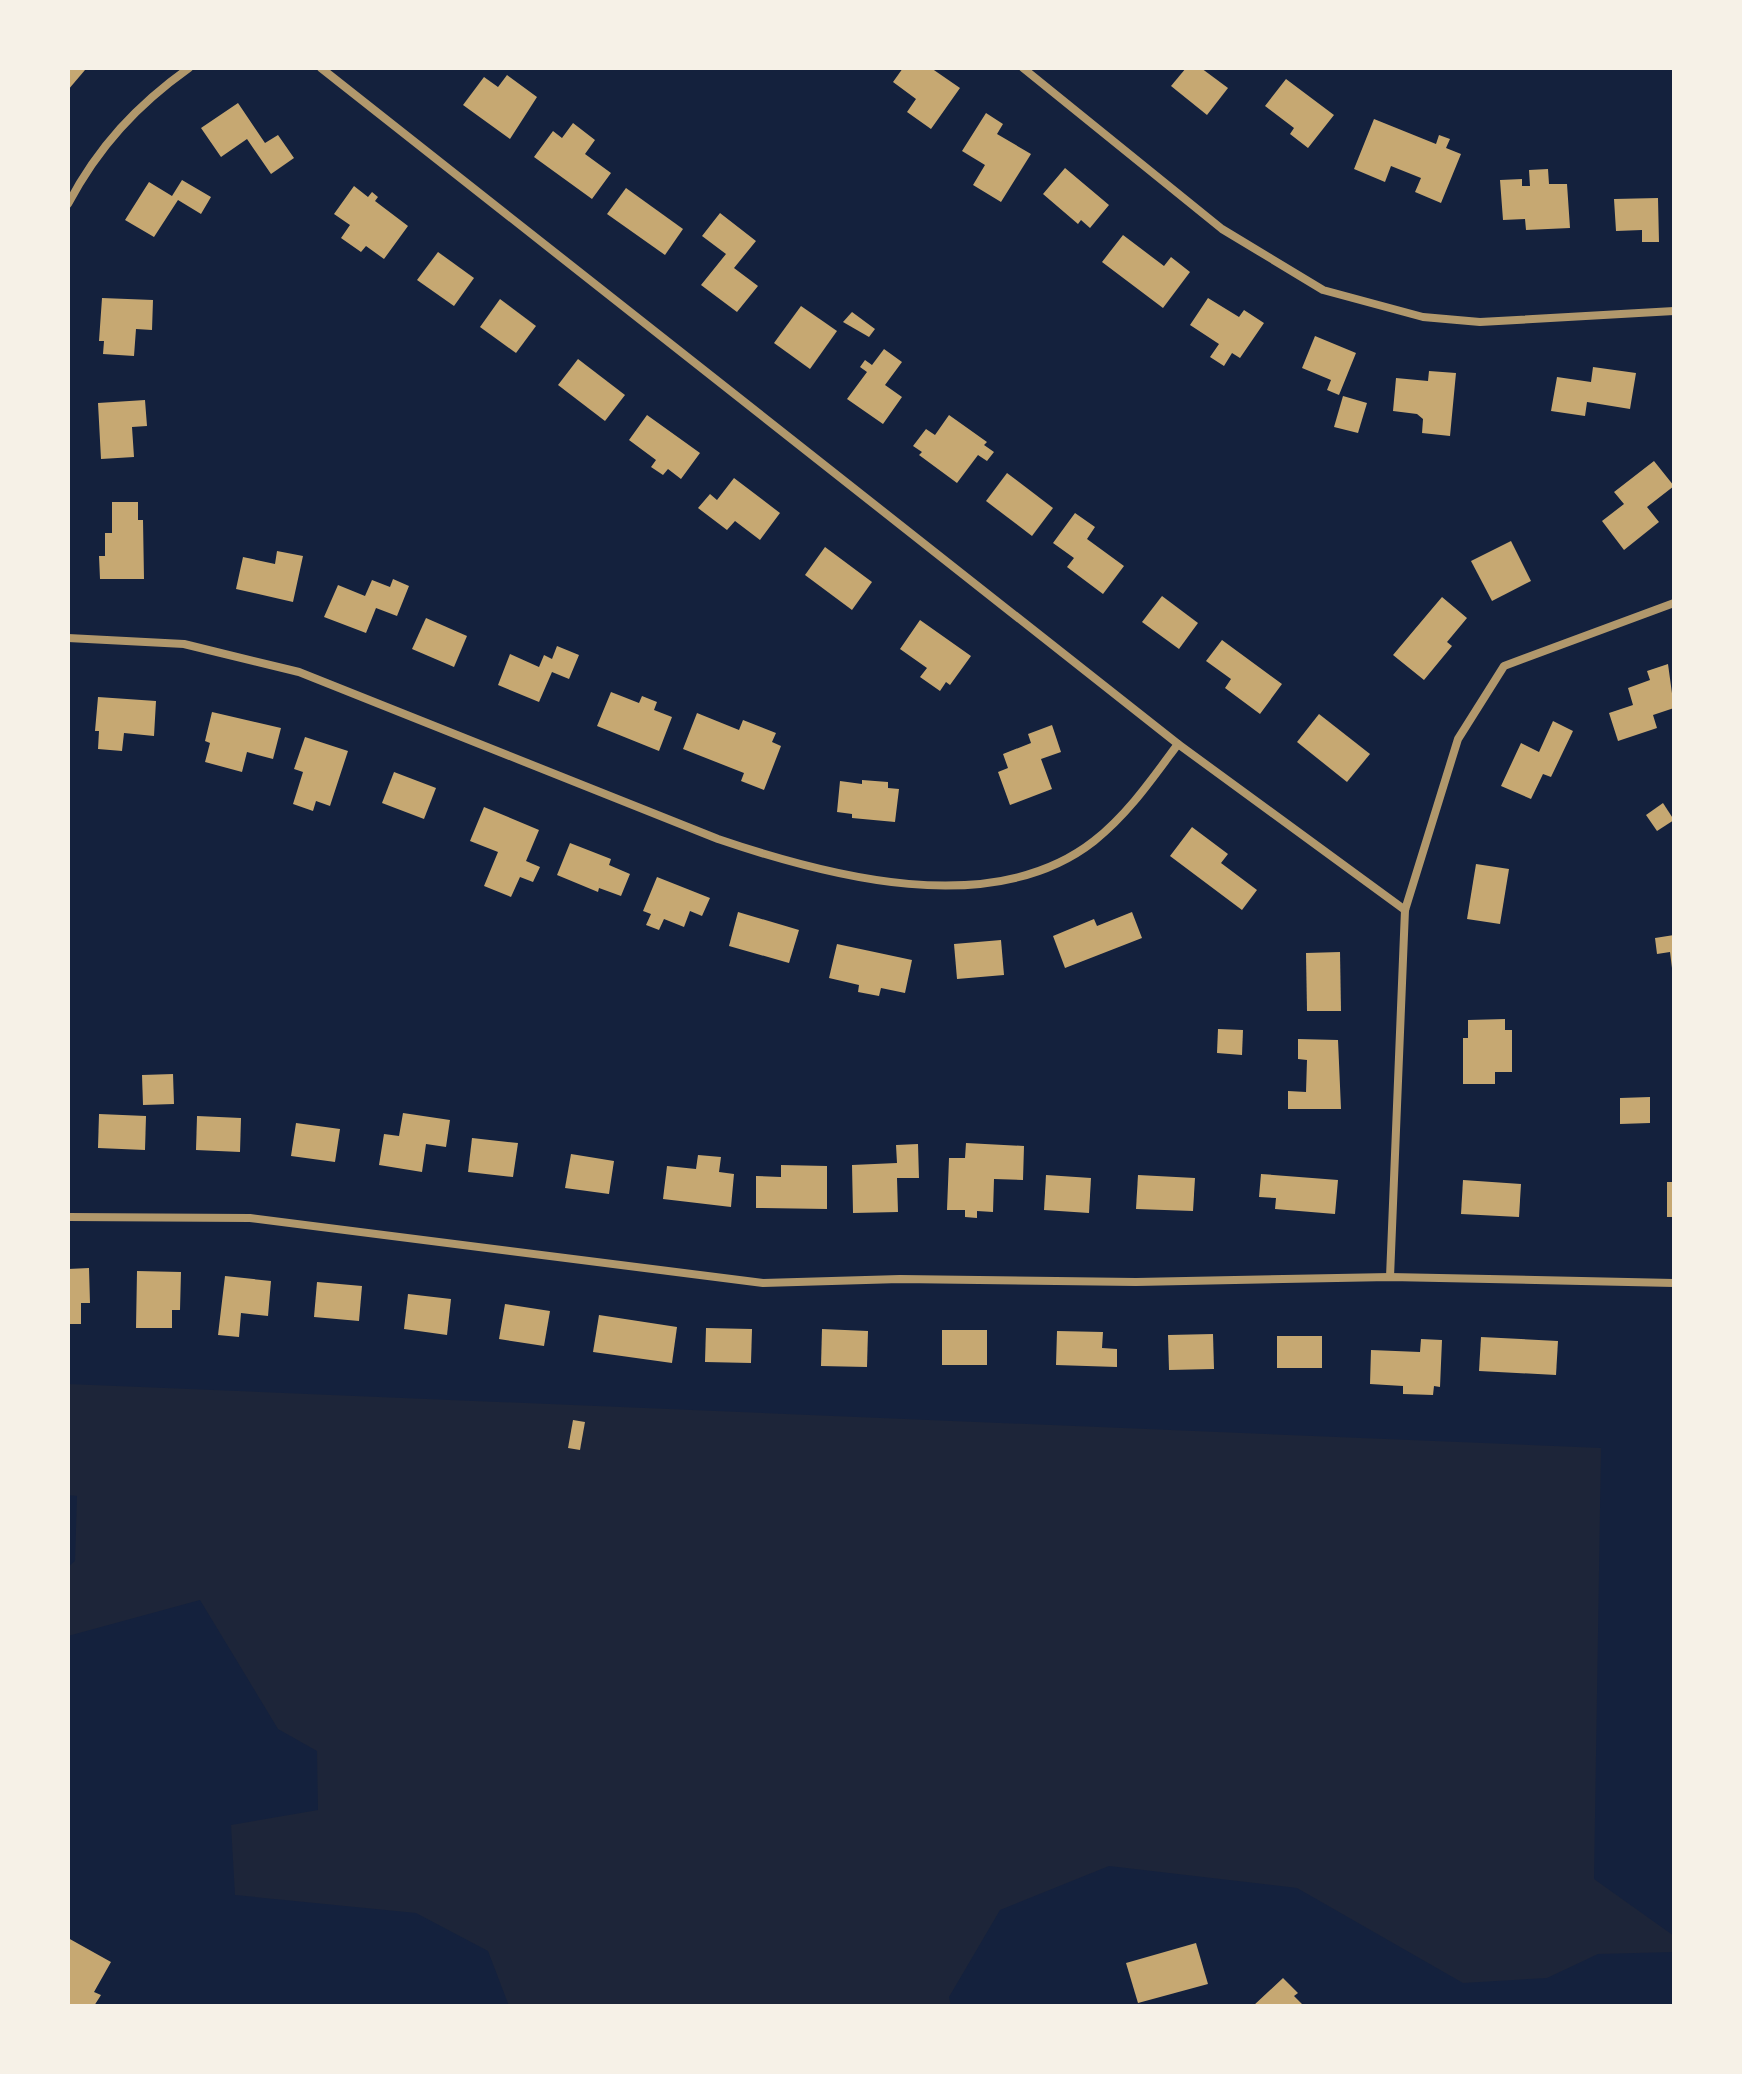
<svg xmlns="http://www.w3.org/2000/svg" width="1742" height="2074" font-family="Jost,sans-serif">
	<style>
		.green { fill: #1d2539 }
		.building { fill: #c6a872 }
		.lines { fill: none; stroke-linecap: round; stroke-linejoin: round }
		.minor { stroke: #b1986c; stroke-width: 8 }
	</style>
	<rect width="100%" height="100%" fill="#14213d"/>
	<path class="green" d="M68,1384L1601,1448L1594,1879L1674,1936V1952L1598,1954L1547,1978L1463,1983L1297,1888L1109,1866L1000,1910L949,1997L951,2006H509L488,1951L416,1913L235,1895L231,1825L318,1810L317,1751L278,1729L200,1600L68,1636V1567L75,1561L77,1496L68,1495Z"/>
	<g class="building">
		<path d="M68,68L85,70L68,90Z"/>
		<path d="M903,68H931L960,88L931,129L907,112L916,99L893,82Z"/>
		<path d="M1186,68H1201L1228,88L1207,115L1171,86Z"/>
		<path d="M507,75L537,97L510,139L463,105L484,77L498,87Z"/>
		<path d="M1286,79L1334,115L1308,148L1290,134L1294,128L1265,106Z"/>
		<path d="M238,103L265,143L278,135L294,158L271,174L247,139L221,157L201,128Z"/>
		<path d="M986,113L1003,124L997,134L1031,154L1001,202L973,185L985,165L962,151Z"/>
		<path d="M1374,119L1436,144L1439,135L1450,139L1446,148L1461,154L1441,203L1415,192L1421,178L1391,166L1385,182L1354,169Z"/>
		<path d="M573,123L595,140L585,154L611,173L592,199L534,157L553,131L562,138Z"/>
		<path d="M1065,168L1109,205L1090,228L1081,220L1078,224L1043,194Z"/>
		<path d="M1548,169L1549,184H1567L1570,228L1526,230L1525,219L1503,220L1500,180L1522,179V186H1530L1529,170Z"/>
		<path d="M182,180L211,197L201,214L178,200L154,237L125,220L149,182L172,196Z"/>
		<path d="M354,186L368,197L372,192L378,197L375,201L408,226L384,259L366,246L361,252L341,238L350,225L334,214Z"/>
		<path d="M626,188L683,229L665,255L607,214Z"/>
		<path d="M1658,198L1659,242H1642V230L1616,231L1614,199Z"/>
		<path d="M720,213L756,241L734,268L758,286L737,312L701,285L726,254L702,236Z"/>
		<path d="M1123,235L1164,266L1171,257L1190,272L1163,308L1102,262Z"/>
		<path d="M438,252L474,278L454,306L417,280Z"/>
		<path d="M102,298L153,300L152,330L136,329L134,356L103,354L104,341H99Z"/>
		<path d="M1208,298L1239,317L1244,310L1264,323L1240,358L1232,353L1224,366L1210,357L1219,344L1190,325Z"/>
		<path d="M500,299L536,326L516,353L480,327Z"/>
		<path d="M801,306L837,331L810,369L774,343Z"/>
		<path d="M852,312L875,329L869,337L843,322Z"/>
		<path d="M1315,336L1356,353L1339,395L1327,390L1331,380L1302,368Z"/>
		<path d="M884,349L902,362L885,385L902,397L883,424L847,399L867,372L860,367L865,360L872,365Z"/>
		<path d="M578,359L625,395L605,421L558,385Z"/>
		<path d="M1593,367L1636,373L1630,409L1587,402L1585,416L1551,411L1557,377L1591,382Z"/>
		<path d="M1429,371L1456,373L1450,436L1422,433L1423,419L1417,414L1393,411L1396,378L1428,381Z"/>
		<path d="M1343,396L1367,403L1358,433L1334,427Z"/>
		<path d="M145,400L147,426L132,427L134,457L101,459L98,403Z"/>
		<path d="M647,415L700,453L681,479L668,469L663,475L651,467L656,460L629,440Z"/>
		<path d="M949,415L987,442L984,445L994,452L987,461L978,455L957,483L919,455L922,452L913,446L926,429L935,435Z"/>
		<path d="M1654,461L1674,486L1647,507L1659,522L1624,550L1602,521L1624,504L1614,492Z"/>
		<path d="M1007,473L1053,508L1032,536L986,501Z"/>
		<path d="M734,478L780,513L760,540L735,521L727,530L698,508L710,494L717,500Z"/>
		<path d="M112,502H138V520H143L144,579H100L99,556H105V533H112Z"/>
		<path d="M1075,513L1095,527L1087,539L1124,566L1103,594L1067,567L1074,558L1053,543Z"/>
		<path d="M1511,541L1531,581L1492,601L1471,561Z"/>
		<path d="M825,547L872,582L852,610L805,575Z"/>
		<path d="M277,551L303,556L293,602L236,589L243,557L275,564Z"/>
		<path d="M393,579L409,586L397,616L376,608L366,633L324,617L338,585L365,596L372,580L390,587Z"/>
		<path d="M1162,596L1198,623L1179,649L1142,622Z"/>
		<path d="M1442,597L1467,618L1447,642L1452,646L1424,680L1393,655Z"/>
		<path d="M426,618L467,636L454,667L412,649Z"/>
		<path d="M920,620L971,656L950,685L946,682L940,691L920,677L927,668L900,649Z"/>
		<path d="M1222,640L1282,684L1260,714L1225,688L1231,679L1206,661Z"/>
		<path d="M557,646L579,655L569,679L552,672L539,702L498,685L510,654L539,667L544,655L552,659Z"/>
		<path d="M1668,664L1674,708L1653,715L1657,728L1618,741L1609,713L1633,705L1628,688L1650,680L1647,671Z"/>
		<path d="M611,692L639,703L642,696L657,702L654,710L672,717L659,751L597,726Z"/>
		<path d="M98,697L156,701L154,736L124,733L122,751L98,749L99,731H95Z"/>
		<path d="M212,712L281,728L273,759L247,752L242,772L205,762L210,743L205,741Z"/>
		<path d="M697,713L739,730L743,720L776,733L772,742L781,746L764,790L741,781L744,773L683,749Z"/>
		<path d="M1319,714L1370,754L1347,782L1297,742Z"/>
		<path d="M1553,721L1573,731L1551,777L1543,774L1531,799L1501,786L1521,743L1539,752Z"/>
		<path d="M1052,725L1061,752L1041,759L1052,789L1010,805L998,772L1008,768L1003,754L1031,743L1028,734Z"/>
		<path d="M305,737L348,751L330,806L316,801L313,811L293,804L303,772L294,769Z"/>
		<path d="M394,772L436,788L424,819L382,803Z"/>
		<path d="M862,780L888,782V788L899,789L895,822L852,818V814L837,812L840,781L862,784Z"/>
		<path d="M1663,803L1674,820L1657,831L1646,815Z"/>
		<path d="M484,807L539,830L526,861L540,867L533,882L520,877L511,897L484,886L498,852L470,841Z"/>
		<path d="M1192,827L1228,854L1221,863L1257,890L1242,910L1170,856Z"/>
		<path d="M570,843L611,859L609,865L630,874L621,896L599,888L598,892L557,875Z"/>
		<path d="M1476,864L1509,869L1500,924L1467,919Z"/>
		<path d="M657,877L710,898L702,916L690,911L684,927L664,919L659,930L646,925L651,914L643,911Z"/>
		<path d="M738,912L799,930L789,963L729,946Z"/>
		<path d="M1132,912L1142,938L1065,968L1053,936L1094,919L1097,926Z"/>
		<path d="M1674,935V968H1672L1670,952L1657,954L1655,938Z"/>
		<path d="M1001,940L1004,975L957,979L954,944Z"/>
		<path d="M837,944L912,960L905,993L881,988L879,996L858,992L859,985L829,978Z"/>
		<path d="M1340,952L1341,1011H1307L1306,953Z"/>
		<path d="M1505,1019V1030H1512V1072H1495V1084H1463V1038H1468V1020Z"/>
		<path d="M1218,1029L1243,1030L1242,1055L1217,1053Z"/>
		<path d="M1298,1039L1338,1040L1341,1109H1288V1091L1306,1092L1307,1060L1298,1059Z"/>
		<path d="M173,1074L174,1104L143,1105L142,1075Z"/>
		<path d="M1650,1097V1123L1620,1124V1098Z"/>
		<path d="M403,1113L450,1120L446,1147L426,1144L422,1172L379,1165L384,1134L399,1136Z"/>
		<path d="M99,1114L146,1116L145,1150L98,1148Z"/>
		<path d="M197,1116L241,1118L240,1152L196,1150Z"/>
		<path d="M296,1123L340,1129L335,1162L291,1156Z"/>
		<path d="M472,1138L518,1143L513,1177L468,1172Z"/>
		<path d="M966,1143L1024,1146L1023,1180L994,1179L993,1212L977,1211V1218L965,1217V1210H947L949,1158H965Z"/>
		<path d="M918,1144L919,1178H897L898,1212L853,1213L852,1165L897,1163L896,1145Z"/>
		<path d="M571,1154L614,1161L609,1194L565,1188Z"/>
		<path d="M698,1155L721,1157L719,1172L734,1174L731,1207L663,1199L667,1166L696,1169Z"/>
		<path d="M781,1165L827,1166V1209L756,1208V1176L781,1177Z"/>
		<path d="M1261,1174L1338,1180L1335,1214L1275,1209L1276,1198L1259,1197Z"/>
		<path d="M1046,1175L1091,1178L1089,1213L1044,1210Z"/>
		<path d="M1138,1175L1195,1178L1193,1211L1136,1209Z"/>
		<path d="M1463,1180L1521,1184L1519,1217L1461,1214Z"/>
		<rect x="1667" y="1182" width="7" height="35"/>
		<path d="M89,1268L90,1303H81V1324H68V1269Z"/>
		<path d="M137,1271L181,1272L180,1310H172V1328H136Z"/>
		<path d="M225,1276L271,1281L268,1316L241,1313L239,1337L218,1335Z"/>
		<path d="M317,1282L362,1286L359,1321L314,1317Z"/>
		<path d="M408,1294L451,1299L447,1335L404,1329Z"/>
		<path d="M505,1304L550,1311L544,1346L499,1339Z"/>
		<path d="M599,1315L677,1327L672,1363L593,1352Z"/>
		<path d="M706,1328L752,1329L751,1363L705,1362Z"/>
		<path d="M822,1329L868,1331L867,1367L821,1366Z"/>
		<rect x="942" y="1330" width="45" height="35"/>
		<path d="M1057,1331L1103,1332L1102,1348L1117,1349V1367L1056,1365Z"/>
		<path d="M1213,1334L1214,1369L1169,1370L1168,1335Z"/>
		<rect x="1277" y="1336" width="45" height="32"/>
		<path d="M1481,1337L1558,1341L1556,1375L1479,1371Z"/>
		<path d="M1421,1339L1442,1340L1440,1387L1434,1386L1433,1395L1403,1394V1386L1370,1384L1371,1350L1420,1352Z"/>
		<path d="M573,1420L585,1422L580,1450L568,1448Z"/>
		<path d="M68,1938L111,1962L94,1992L101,1995L94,2006H68Z"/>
		<path d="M1196,1943L1208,1984L1138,2003L1126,1963Z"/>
		<path d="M1283,1978L1298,1993L1294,1996L1304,2006H1253Z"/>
	</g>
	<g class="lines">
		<g class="minor">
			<path d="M321,68L1178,744L1405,910"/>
			<path d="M1023,68L1222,229L1323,290L1423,317L1480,322L1674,311"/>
			<path d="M68,204C98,147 137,105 189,68"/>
			<path d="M68,638L184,644L299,672L718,839C827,876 992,921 1094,841C1128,814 1152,779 1178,744"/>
			<path d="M68,1217L250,1218L763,1283L900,1279L1136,1282L1390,1277L1674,1283"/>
			<path d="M1390,1277L1405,910L1458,739L1504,666L1674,603"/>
		</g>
	</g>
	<rect width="1742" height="2074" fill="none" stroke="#f6f1e7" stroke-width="140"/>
</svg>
